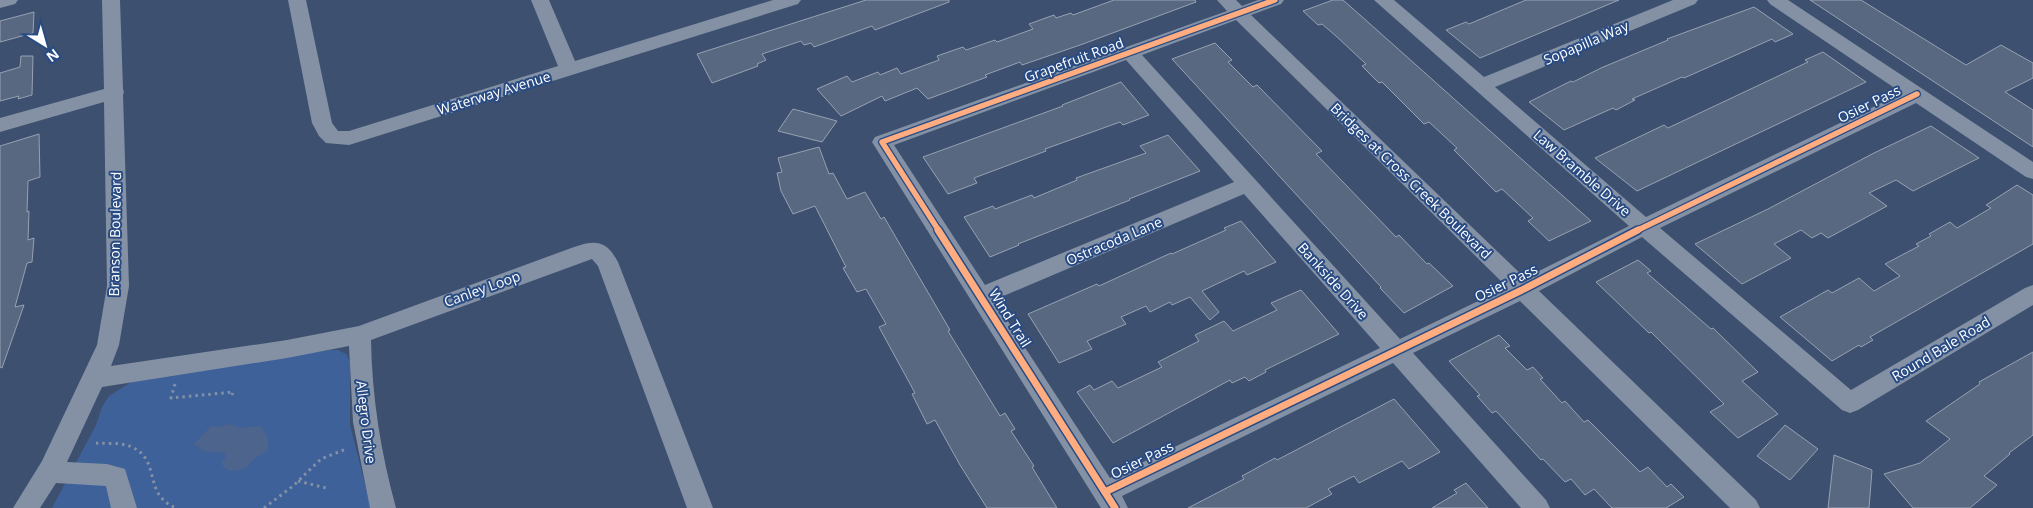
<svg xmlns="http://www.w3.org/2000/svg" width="2033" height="508" font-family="'Open Sans',sans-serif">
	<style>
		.green { fill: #3e6199 }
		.water { fill: #4d648c }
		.building { fill: #586880; stroke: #97a1b3 }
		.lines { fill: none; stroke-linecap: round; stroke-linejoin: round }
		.path { stroke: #8491a5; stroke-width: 3; stroke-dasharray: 2.5 4; stroke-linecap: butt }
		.minor { fill: #8491a5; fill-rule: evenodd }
		.cycleway-far1-casing { stroke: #294b83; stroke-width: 8 }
		.cycleway-casing { stroke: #294b83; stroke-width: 10 }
		.cycleway-far1 { stroke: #ffac80; stroke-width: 5.5 }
		.cycleway { stroke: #ffac80; stroke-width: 7 }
		.labels { text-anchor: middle; stroke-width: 4; stroke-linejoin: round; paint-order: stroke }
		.street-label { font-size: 14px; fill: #fff; stroke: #294b83 }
	</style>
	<rect width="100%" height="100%" fill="#3d506f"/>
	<path class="green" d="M329,350H338L346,354L350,362V425L371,508H52L96,425L102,407L109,396L133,381Z"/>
	<path class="water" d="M230,424L241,428L261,426C266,431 270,444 268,450L254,459L246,468C236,471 227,474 221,463L225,459V453L203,451L198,446L193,445L211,426L218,427Z"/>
	<g class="building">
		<path d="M866,0H949V2L875,30L872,26L814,47L811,43L804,45L801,41L762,54L766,60L757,64L758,66L712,83L697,54Z"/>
		<path d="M1114,0H1195L1196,2L1083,44L1022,65L1020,62L985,75L987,77L928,99L917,88L885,101L882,96L841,116L817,89L847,76L852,82L878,72L880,75L897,68L901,74L939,60L937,56L963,47L966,50L995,40L997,42L1033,29L1029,24L1054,15L1056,18L1071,13L1073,15Z"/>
		<path d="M1333,0H1343L1360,15L1591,221L1549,241L1528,221L1533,218L1502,189L1496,192L1454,150L1457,148L1429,122L1424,124L1382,82L1379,83L1362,66L1366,64L1336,36L1322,24L1318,25L1303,11Z"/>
		<path d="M1526,0H1619L1480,58L1446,30L1466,22L1469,24Z"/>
		<path d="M1810,0H1861L1966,65L2001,45L2033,63V78L2005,92L2033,110V147Z"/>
		<path d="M1754,7L1793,34L1775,42L1772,39L1684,78L1682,77L1632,99L1635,100L1616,110L1613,108L1564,130L1529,102L1571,81L1573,82L1601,68L1668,40L1667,39Z"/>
		<path d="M34,12L33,33L0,42V21Z"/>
		<path d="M1215,43L1232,60L1228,62L1253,87L1257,85L1322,151L1316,154L1396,237L1399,235L1427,264L1429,263L1453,286L1404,313L1380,288L1381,287L1172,59Z"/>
		<path d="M1823,52L1866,82L1637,191L1595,158L1664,125L1668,128L1808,62L1805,60Z"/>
		<path d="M21,56H33L32,95L18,99L19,96L0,101V73L20,67Z"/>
		<path d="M1121,82L1149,115L1123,125L1120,122L1045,149L1046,151L974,178L977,183L948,194L923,157L1063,106L1062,105Z"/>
		<path d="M793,109L837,121L822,142L778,131Z"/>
		<path d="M1931,126L1979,158L1913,191L1896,180L1869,193L1887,206L1828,238L1821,233L1812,238L1801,230L1774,244L1791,258L1742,284L1695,244L1768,209L1874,153Z"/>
		<path d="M39,134L40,177L28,181L27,212L29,211L28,240L34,238L32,262L27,263L15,307L24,305L2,368L0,367V146Z"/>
		<path d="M1168,135L1200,171L1129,199L1130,200L1018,244L1019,245L990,257L964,217L993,206L995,209L1032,195L1034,198L1077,180L1076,178L1146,153L1140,146Z"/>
		<path d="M819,147L829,174L833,173L847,199L865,192L881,219L884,217L950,330L948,331L1000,416L1005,413L1015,429L1011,431L1034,466L1032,467L1057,508H987L960,465L935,420L927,424L912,394L915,393L879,327L886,324L866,289L857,292L843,268L846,267L815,206L793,214L781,191L777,173L782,172L778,158Z"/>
		<path d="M2017,185L2033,195V244L1870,337L1873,340L1861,347L1859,345L1832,361L1780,317L1828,290L1832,293L1859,278L1874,291L1900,276L1885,264L1919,246L1916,244L1931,236L1929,234L1950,222L1957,228L1991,208L1986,205Z"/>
		<path d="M1241,221L1276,262L1247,275L1244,271L1202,291L1219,312L1210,320L1190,297L1172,305L1170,302L1150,312L1146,306L1121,317L1126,324L1087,341L1092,349L1059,363L1028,314L1097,284L1099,286L1171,253L1172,254L1226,230L1224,228Z"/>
		<path d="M1638,260L1651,271L1647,273L1711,329L1713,328L1758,372L1742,381L1778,414L1738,438L1710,412L1724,404L1651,332L1649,333L1596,282Z"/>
		<path d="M1301,290L1339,334L1265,370L1266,372L1249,381L1245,377L1232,383L1230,380L1113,443L1077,392L1090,385L1094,390L1112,381L1118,388L1162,367L1158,362L1199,341L1195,335L1224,321L1233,331L1277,310L1271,303Z"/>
		<path d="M1499,335L1510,346L1505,348L1527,370L1533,367L1543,378L1540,379L1562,403L1565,401L1584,422L1588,420L1640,472L1648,467L1667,487L1671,484L1684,497L1666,508H1612L1594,489L1585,495L1571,479L1565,482L1543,459L1541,460L1496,411L1492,413L1477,396L1480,395L1449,361Z"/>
		<path d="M2033,352V435L2009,453L2010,454L1984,476L1997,485L1970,508H1913L1884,474L1920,463L1950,439L1926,421L1980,384L1979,382Z"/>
		<path d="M1394,399L1440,452L1409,469L1402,461L1359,483L1354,476L1328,489L1332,494L1306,508H1188L1244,479L1242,476L1275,458L1277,460Z"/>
		<path d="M1785,425L1818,449L1790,480L1757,456Z"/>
		<path d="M1834,455L1872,470L1869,508H1828Z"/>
		<path d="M1466,483L1488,508H1432L1457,493L1454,490Z"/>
	</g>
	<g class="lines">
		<g class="path">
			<path d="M175,384L171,398L233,392L232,395"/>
			<path d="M96,443C107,444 121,442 132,447C162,461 142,494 176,508"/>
			<path d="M298,481L326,488"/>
			<path d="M264,508L293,486L321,459L346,449"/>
		</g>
		<g class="minor">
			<path d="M0,0H18L15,4L0,8Z"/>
			<path d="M102,0H120L123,89L124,92L123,95L129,286L119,345L111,366L287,340L359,326L574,247C596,240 606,240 618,262L713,508H687L598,266L592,259L371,340C372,398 381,453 396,508H370L353,422L349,346L287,358L102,387L67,462L107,464L125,469L137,508H111L106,486L56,483L40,508H13L42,461L97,345L107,286L104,102L0,132V118L104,89Z"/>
			<path d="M288,0H306L332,123L338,131H349L558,66L531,0H549L575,61L773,0H801L798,4L349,145L326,143L319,136L312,123Z"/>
			<path d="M1217,0H1236L1242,6L1258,0H1284L1281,4L1251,15L1525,278L1629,226L1374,0H1394L1484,77L1673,0H1698L1695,4L1495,87L1646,217L1902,93L1770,4L1767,0H1788L2033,162V179L2026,177L1916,103L1660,228L1851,390L2025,288L2033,285V305L1858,410L1850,413L1842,410L1642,237L1539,291L1756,500L1760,508H1730L1520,301L1413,353L1546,500L1550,508H1521L1393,363L1122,496L1128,508H1101L872,142L875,137L1227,11ZM1236,20L1507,287L1400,339L1142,55ZM1126,60L1234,182L985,285L894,145ZM1244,194L1380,348L1110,478L994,300Z"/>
		</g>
		<defs>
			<g id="cycleway-far1">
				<path d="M939,231L882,142L1275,0"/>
				<path d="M1636,231L1917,94"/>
			</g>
			<g id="cycleway">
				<path d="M938,230L1115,508"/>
				<path d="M1105,492L1522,290L1638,230"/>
			</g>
		</defs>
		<use href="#cycleway-far1" class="cycleway-far1-casing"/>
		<use href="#cycleway" class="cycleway-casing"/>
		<use href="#cycleway-far1" class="cycleway-far1"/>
		<use href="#cycleway" class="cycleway"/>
	</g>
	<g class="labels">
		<g class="street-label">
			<text transform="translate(1586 43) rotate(-23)" y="5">Sopapilla Way</text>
			<text transform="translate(1074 60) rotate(-20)" y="5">Grapefruit Road</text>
			<text transform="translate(494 93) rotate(-17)" y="5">Waterway Avenue</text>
			<text transform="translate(1869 104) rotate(-26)" y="5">Osier Pass</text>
			<text transform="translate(1582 173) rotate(41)" y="5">Law Bramble Drive</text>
			<text transform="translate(1411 181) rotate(44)" y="5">Bridges at Cross Creek Boulevard</text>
			<text transform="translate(115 234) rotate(-89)" y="5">Branson Boulevard</text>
			<text transform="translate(1114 241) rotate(-23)" y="5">Ostracoda Lane</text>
			<text transform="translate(1333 281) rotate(48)" y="5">Bankside Drive</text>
			<text transform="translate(1506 283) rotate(-26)" y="5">Osier Pass</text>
			<text transform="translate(482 289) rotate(-20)" y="5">Canley Loop</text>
			<text transform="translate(1010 318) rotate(58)" y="5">Wind Trail</text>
			<text transform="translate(1941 349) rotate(-31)" y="5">Round Bale Road</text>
			<text transform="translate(366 422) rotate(83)" y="5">Allegro Drive</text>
			<text transform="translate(1142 460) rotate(-26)" y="5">Osier Pass</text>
		</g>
	</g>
	<g transform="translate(45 45) rotate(143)" stroke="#294b83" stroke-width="4" paint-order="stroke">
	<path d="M0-4L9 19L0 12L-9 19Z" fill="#ffffff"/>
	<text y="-8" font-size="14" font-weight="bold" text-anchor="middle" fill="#ffffff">N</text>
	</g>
</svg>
